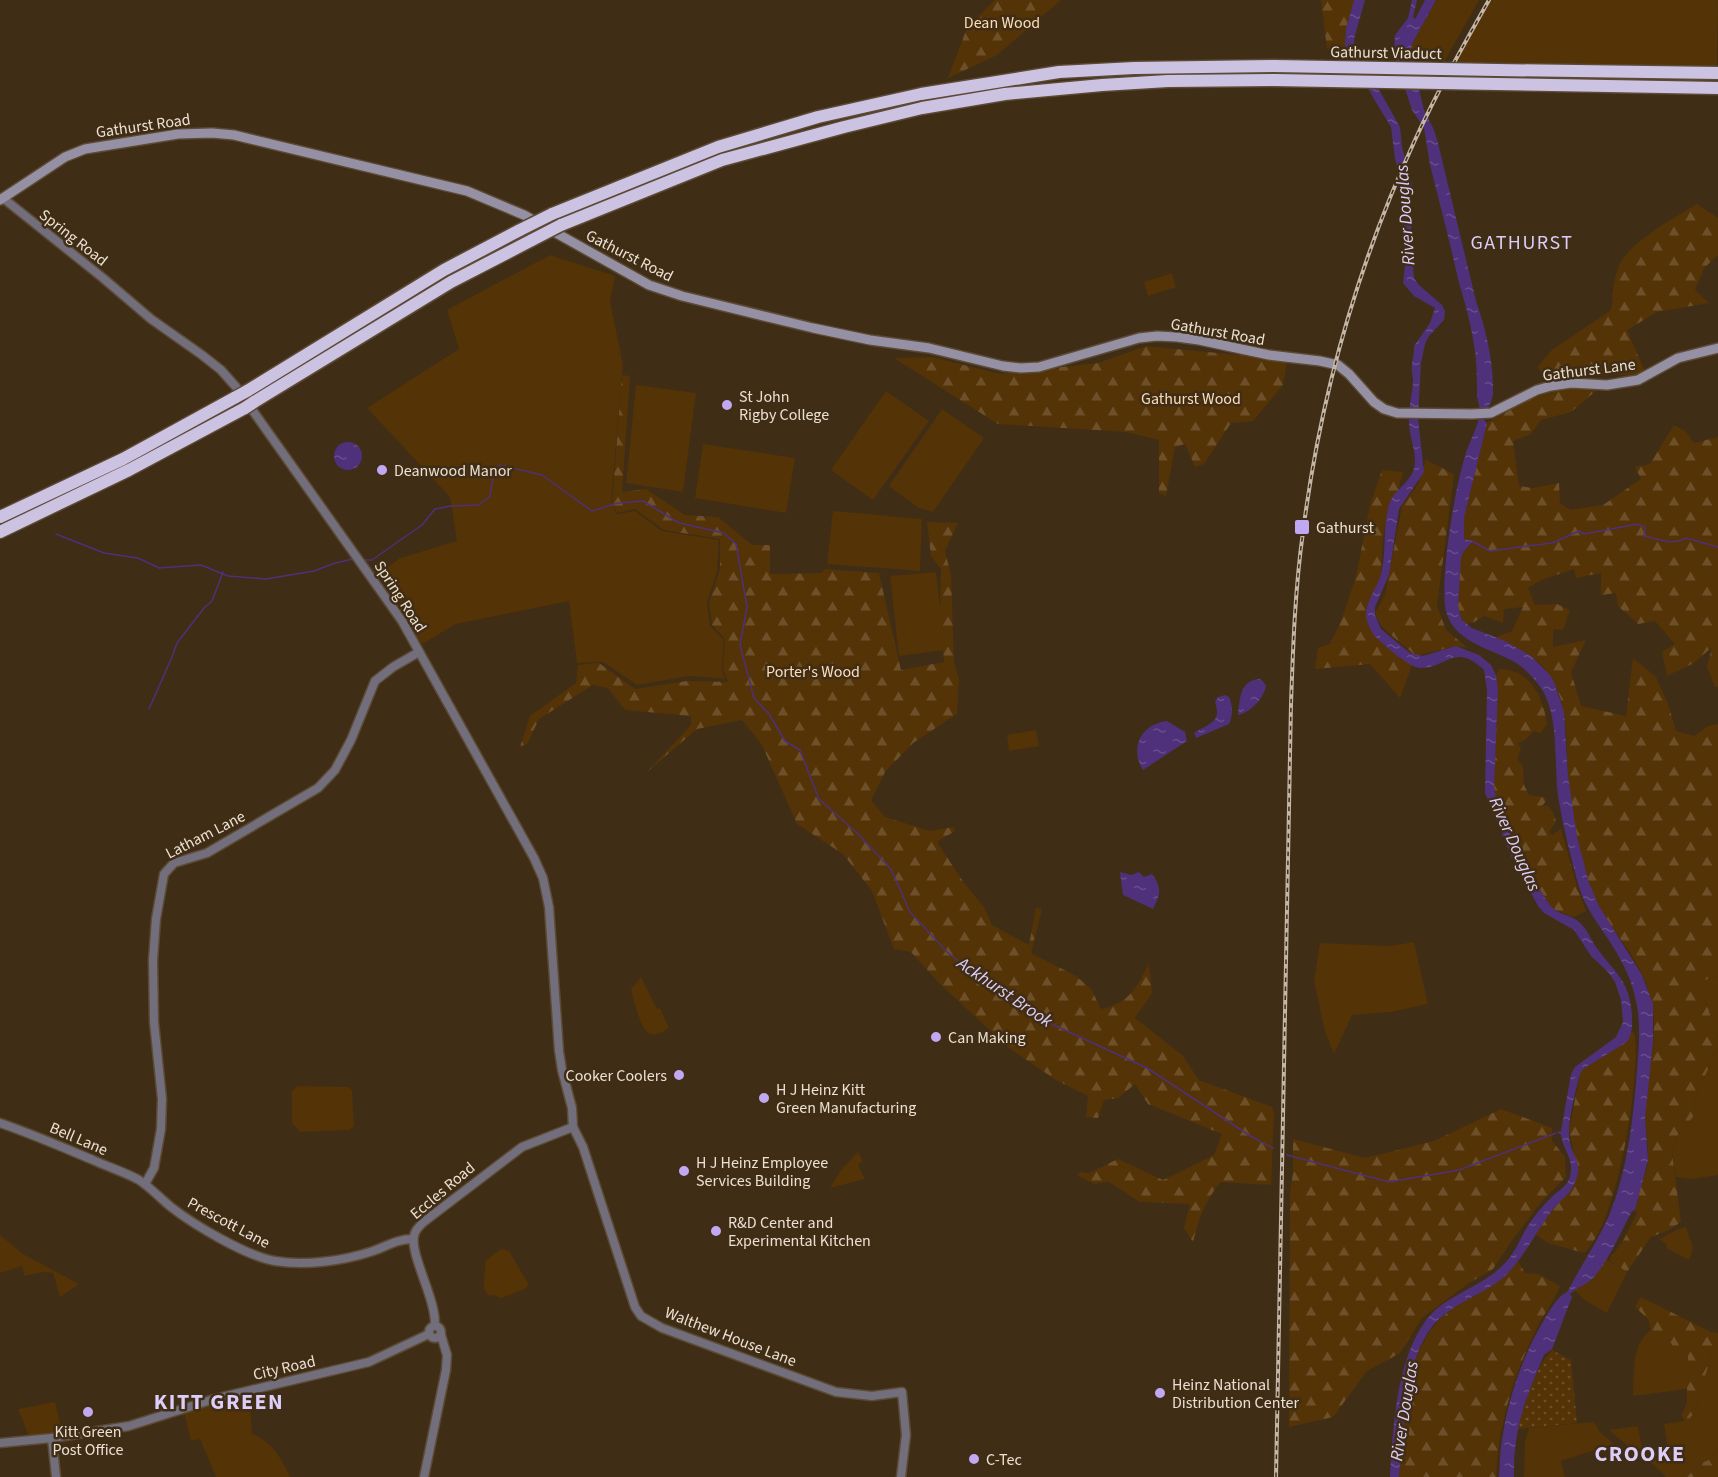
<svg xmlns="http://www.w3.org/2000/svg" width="1718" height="1477" font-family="'Source Sans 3',sans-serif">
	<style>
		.green { fill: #543306 }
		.forest { fill: url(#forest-firs) }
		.garden { fill: url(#garden-dots) }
		.water { fill: url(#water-ripples) }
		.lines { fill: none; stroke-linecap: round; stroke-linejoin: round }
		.stream { stroke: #4f307a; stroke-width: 1.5 }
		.tertiary-casing { stroke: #5b4a34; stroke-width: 11 }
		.secondary-casing { stroke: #5b4a34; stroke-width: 12 }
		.motorway-casing { stroke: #5b4a34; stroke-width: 15 }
		.tertiary { stroke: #726e7b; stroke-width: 8 }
		.secondary { stroke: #9690a4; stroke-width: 9 }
		.motorway { stroke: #ccc2e2; stroke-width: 12 }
		.rail-casing { stroke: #c4b6a6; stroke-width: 4 }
		.rail { stroke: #3f2d16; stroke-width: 1.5; stroke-dasharray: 4.5; stroke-linecap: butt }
		.motorway-bridge-casing { stroke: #5b4a34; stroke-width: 15; stroke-linecap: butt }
		.motorway-bridge { stroke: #ccc2e2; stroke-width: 12 }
		.poi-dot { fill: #c1a8f3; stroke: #3f2d16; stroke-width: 2 }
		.labels { text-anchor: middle; stroke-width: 5; stroke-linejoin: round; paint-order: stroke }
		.park-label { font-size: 16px; fill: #fddcb8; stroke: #3f2d16 }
		.street-label { font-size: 16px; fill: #ece0d2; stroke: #3f2d16 }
		.poi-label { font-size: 16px; fill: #ece0d2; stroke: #3f2d16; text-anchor: start }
		.water-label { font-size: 18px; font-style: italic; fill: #dccef9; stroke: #3f2d16 }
		.quarter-label { font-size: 20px; letter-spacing: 1.5px; fill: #dccef9; stroke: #3f2d16 }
		.district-label { font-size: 22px; font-weight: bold; letter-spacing: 1.5px; fill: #dccef9; stroke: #3f2d16 }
	</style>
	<defs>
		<pattern id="forest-firs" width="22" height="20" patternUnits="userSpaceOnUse" patternTransform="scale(1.5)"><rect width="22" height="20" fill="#543306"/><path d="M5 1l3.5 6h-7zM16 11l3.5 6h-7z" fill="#6d5029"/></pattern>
		<pattern id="garden-dots" width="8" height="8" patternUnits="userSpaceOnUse" patternTransform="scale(1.5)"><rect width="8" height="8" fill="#543306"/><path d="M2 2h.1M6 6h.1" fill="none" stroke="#6d5029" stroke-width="1.8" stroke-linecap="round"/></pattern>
		<pattern id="water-ripples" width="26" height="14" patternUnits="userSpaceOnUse" patternTransform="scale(1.5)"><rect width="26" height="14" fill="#4f307a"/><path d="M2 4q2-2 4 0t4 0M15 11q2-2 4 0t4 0" fill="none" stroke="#684e8c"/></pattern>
	</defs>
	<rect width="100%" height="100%" fill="#3f2d16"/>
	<g class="green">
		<path d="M1436,0H1479L1444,62L1412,61L1411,52L1412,44Z"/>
		<path d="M1491,0H1718L1717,66L1456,62Z"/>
		<path d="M550,255L615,276L610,301L623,365L611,502L616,514L635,511L662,531L719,540L717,572L707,602L710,626L724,640L722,670L725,679L690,676L637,685L603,662L577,663L569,601L456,624L422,644L378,574L400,558L457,541L450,497L367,408L459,349L447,310Z"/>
		<path d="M1172,273L1176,287L1148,296L1144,282Z"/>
		<path d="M636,385L696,393L683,492L626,483Z"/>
		<path d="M886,391L929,421L873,500L831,470Z"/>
		<path d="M942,409L984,438L933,512L919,508L889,486Z"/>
		<path d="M703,444L795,458L786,513L695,498Z"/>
		<path d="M833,511L922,519L920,571L827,564Z"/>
		<path d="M936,572L945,650L899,656L890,576Z"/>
		<path d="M1036,730L1039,746L1009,751L1007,735Z"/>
		<path d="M1414,942L1428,1004L1391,1012L1352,1015L1334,1054L1325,1032L1314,981L1320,943L1390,946Z"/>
		<path d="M1718,976V1038L1699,982Z"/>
		<path d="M641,977L657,1009L660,1008L669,1028C664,1031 657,1036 650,1034C641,1031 633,998 631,989Z"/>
		<path d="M1718,1047V1175L1692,1179L1676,1177L1672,1152L1678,1135L1693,1117L1696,1096Z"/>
		<path d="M298,1086L349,1087L352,1091L354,1126L349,1130L300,1132L292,1123V1091Z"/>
		<path d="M858,1152L863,1161L858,1165L865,1179L830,1188L841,1170Z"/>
		<path d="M1686,1227L1693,1248L1689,1260L1666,1248L1667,1245L1659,1239L1678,1229Z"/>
		<path d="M0,1235L23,1254L79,1284L60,1297L53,1273L44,1272L24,1276L22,1266L0,1273Z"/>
		<path d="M501,1249L509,1251L529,1285L525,1289L501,1298L493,1295L490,1296C478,1288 487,1273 485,1261Z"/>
		<path d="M1606,1259L1627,1272L1607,1313L1586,1301L1574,1290L1584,1283L1592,1280Z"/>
		<path d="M1651,1330L1688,1353V1365L1681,1373L1687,1389L1633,1396C1634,1374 1631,1344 1651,1330Z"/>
		<path d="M1718,1346V1447L1713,1458L1699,1464L1687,1477H1666L1651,1462L1668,1451L1664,1424L1684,1421V1419L1693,1417L1713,1350Z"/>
		<path d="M249,1391L252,1434C272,1441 282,1459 290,1477H216L200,1439L191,1441L184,1412Z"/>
		<path d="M55,1402L63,1436L31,1441L18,1409Z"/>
		<path d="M1594,1422L1600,1432L1614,1444L1561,1461L1565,1477H1524L1525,1441L1529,1428Z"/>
		<path d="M1638,1426L1644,1460L1609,1430Z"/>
	</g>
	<g class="forest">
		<path d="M995,0H1061L997,55L948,78L967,28Z"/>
		<path d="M1321,0H1354C1349,20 1339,40 1351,58L1327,49Z"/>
		<path d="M1697,204L1718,218V255L1704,268L1695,290L1709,303L1657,312L1627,330L1646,374L1543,377L1538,366L1552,350L1611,310C1613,297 1613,281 1618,268C1628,242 1673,219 1697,204Z"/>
		<path d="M1146,346L1249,356L1287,362L1283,385L1253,421L1231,423L1204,464L1195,467L1185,444L1175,447L1166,496L1159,493V440L1127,432L998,424L894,358L932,357L1000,374L1098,363Z"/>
		<path d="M622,375L630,376L622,492L646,489L685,515L718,517L752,545H770V574L822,573L825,569L879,573L901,670L944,662L940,616L941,569L931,556L927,522L958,523L945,551L951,575L954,663L959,679L957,714L913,743L885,772L871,800L885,817L930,831L954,827L955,831L937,842L964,883L984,907L992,925L1029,945L1036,908L1042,909L1031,953L1076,976L1091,989L1101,1009C1130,1003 1137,987 1149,963L1152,993L1135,1018L1182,1055L1199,1080L1272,1107L1274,1114L1271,1185L1221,1182C1206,1198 1198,1221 1193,1242L1184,1228L1190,1204L1140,1202L1109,1182L1098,1183L1096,1185L1077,1175L1080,1172L1089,1173L1118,1159L1163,1180L1214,1155L1222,1134L1148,1104L1135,1084L1118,1098L1104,1100L1098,1118L1086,1117L1088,1096L1056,1080L1009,1048L939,983L911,952L894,949L872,891L843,854L797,824L762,745L742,720L697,729L647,772L691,725V716L625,710L608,688L593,685L539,719L527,744L520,747L530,716L576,683L578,665L599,663L635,689L687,681L728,682L723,669L725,639L712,625L709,603L720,569V539L664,530L635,509L617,513L612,504Z"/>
		<path d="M1567,388L1597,390L1571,412L1541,420L1531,434L1513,441L1519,486L1533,488L1559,483L1560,503L1570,510L1603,505L1641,479L1635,467L1650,464L1674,425L1685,431L1694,443L1718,437V687H1715L1707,667L1712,647L1694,663L1667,676L1662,652L1675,644L1655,621L1638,624L1618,606L1616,593L1601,595V573L1576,578L1574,569L1541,580L1528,588L1535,605L1557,604L1570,610L1563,630L1553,629V647L1586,640L1571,672L1581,706L1626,716L1633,658L1656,677L1668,704L1676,731L1694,736L1708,726L1718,724V976L1699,982L1718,1038V1047L1696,1096L1693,1117L1678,1135L1672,1152L1681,1222L1667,1231L1651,1237L1627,1272L1609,1260L1624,1239L1637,1213L1635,1210C1638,1203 1638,1199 1638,1193C1640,1182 1647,1173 1648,1162C1649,1148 1646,1132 1645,1117C1645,1081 1659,1042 1652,1004C1646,967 1616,936 1598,905C1590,890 1586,874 1582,858C1575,830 1569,801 1568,773C1566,740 1569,705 1550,676C1538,657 1515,645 1494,638L1512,631L1523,607L1504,609L1503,623L1484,616L1474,622L1466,624C1451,608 1460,578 1461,558L1463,552L1473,541L1464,539V518L1487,423L1529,399Z"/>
		<path d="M1426,460L1454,474L1437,606L1446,630L1468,648L1456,646L1416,656L1384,629L1375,613L1385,595L1402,506L1418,484Z"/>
		<path d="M1382,470L1403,472L1398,490L1389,504L1383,540L1381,574L1366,616L1369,627L1377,637L1412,665L1400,698L1370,664L1315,669L1318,648L1330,644L1340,624L1356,577L1370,505Z"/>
		<path d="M1499,669C1530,668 1544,698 1547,725L1540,733L1534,731L1525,740L1518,743L1521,749L1517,759L1523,767L1524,785L1529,795L1543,797L1547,800L1542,806H1548L1554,814L1556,822L1549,832L1552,835L1561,829L1578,890L1586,911L1573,917L1553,909L1543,895L1522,856L1496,797L1494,788L1498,690L1496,675Z"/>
		<path d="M1632,1031L1635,1035C1640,1079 1618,1224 1584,1253L1548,1243L1535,1234L1554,1208L1569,1192L1578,1175L1569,1130L1580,1074L1583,1069L1627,1042Z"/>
		<path d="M1501,1109L1552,1128V1141L1565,1157L1566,1177L1542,1201L1513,1239L1493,1269L1469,1283L1422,1318L1400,1353L1367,1371L1333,1417L1289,1427L1290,1193L1293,1173V1139L1365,1158L1434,1141Z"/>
		<path d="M1518,1261L1525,1273L1538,1274L1560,1286C1554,1301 1543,1315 1536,1330C1513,1376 1498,1426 1496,1477H1399C1405,1421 1401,1346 1451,1310C1475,1293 1501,1285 1518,1261Z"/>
		<path d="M1641,1297L1711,1332L1718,1333V1346L1713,1350L1694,1414L1690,1418L1684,1419L1681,1416L1687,1403V1388L1678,1382L1681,1373L1688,1364V1354H1677L1671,1343L1651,1330L1648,1319L1635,1307Z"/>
		<path d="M1718,1447V1477H1687L1699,1464L1713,1458Z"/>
	</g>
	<path class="garden" d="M1552,1350L1571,1360L1577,1423L1518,1429C1522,1410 1538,1361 1552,1350Z"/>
	<g class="water">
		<path d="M1354,0H1365L1354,39L1355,47L1400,127L1402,147L1412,184L1411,241L1414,278L1419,285L1442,305L1445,311L1444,320L1429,336L1425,344L1421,363L1418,418L1424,472L1399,509L1389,575L1375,607V615L1381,629L1410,653L1423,656L1456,646L1479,655L1491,665L1496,675L1498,690L1494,788L1496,797C1511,833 1527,875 1550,905C1557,915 1569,914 1578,921C1588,929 1591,941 1599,951C1618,976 1629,981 1632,1015C1632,1025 1633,1033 1627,1042L1583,1069L1580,1074C1576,1089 1569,1117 1569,1132C1568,1157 1588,1160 1572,1188C1568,1196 1559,1201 1554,1208C1537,1229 1520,1266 1499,1281C1477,1297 1445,1307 1429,1331C1403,1369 1404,1432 1399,1477H1390C1393,1428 1396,1359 1427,1319C1446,1295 1479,1288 1501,1267C1513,1257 1518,1243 1526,1229C1533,1217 1544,1204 1555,1194C1564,1187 1571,1182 1571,1169C1572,1157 1562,1147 1561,1135L1557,1132L1561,1131L1571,1074L1575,1067L1616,1037L1623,1022L1621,1000L1615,982L1608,972L1591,956L1574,930L1544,913L1538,906L1513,860L1485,793L1487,690L1484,670C1454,642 1447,668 1421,668C1409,668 1381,643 1373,634C1370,629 1367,623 1366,617C1365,601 1377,589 1381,574C1387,551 1382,525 1390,502C1395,489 1411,482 1414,468C1418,454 1409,438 1409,423C1408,409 1412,396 1413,382C1413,376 1411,370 1412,364C1413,357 1414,353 1414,346L1430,323L1435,308L1414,296L1403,283L1405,266L1401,180L1395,159L1391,127L1374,99L1345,45L1346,29Z"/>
		<path d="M1412,0H1417L1413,17L1415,19L1425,0H1436L1412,44L1411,56L1424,110L1434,130L1438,143L1476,301C1486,329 1494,364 1493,394C1492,404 1485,409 1484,420L1487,423L1464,518V539L1473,541L1463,552L1461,558L1458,608L1462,620L1472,628L1505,641L1531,656L1550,675L1555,684L1564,712L1568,775L1577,837L1589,883L1599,906L1642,975L1653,1004V1042L1645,1118L1648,1160L1635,1210L1632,1211C1620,1233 1610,1259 1593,1278C1589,1283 1576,1288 1570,1294L1572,1297L1552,1349L1544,1355C1526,1398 1513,1428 1514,1477H1499C1500,1463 1500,1448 1503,1434C1509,1396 1524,1353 1544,1320C1548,1313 1554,1303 1560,1297C1567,1290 1565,1296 1570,1287C1582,1264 1597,1242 1608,1218C1629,1169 1634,1111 1638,1057C1642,1011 1636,982 1610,942C1599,925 1585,907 1579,887C1571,858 1563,826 1558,796C1554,764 1559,719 1543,691C1535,679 1525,668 1513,661C1489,648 1454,642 1446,611C1439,581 1455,488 1465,456C1469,442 1481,422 1480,409C1479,404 1477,400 1477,395C1477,378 1477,362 1474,345C1471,324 1465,303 1459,283C1450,243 1440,204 1430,165L1424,128L1412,110L1396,60L1394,48L1395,35L1408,18Z"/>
		<circle cx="348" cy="456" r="14"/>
		<path d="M1259,679L1263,681L1266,686C1264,698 1250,713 1238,715C1240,700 1239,681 1259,679Z"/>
		<path d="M1225,695L1229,697C1233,706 1233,715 1229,724L1196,738L1194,733C1210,723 1222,722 1215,702L1218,697Z"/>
		<path d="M1167,721L1185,732L1187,741L1143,770C1129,748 1141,724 1167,721Z"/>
		<path d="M1120,872L1131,875L1139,872L1144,877L1152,874C1162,888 1161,894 1153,909L1123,895Z"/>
	</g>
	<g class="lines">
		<g class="stream">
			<path d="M56,534L104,553L138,558L159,568L201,565L228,576L266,579L314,571L335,563L353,559"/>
			<path d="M1472,541L1490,551L1552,543L1579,531L1584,534L1638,524L1645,527L1644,536L1669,542L1679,541L1686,538L1718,547"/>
			<path d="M364,560H372L422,525L435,509L451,506L479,505L490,496L494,471L500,465L542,475L592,511L618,503L643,501L679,523L724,533L736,544L747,607L740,645L754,698L769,714L785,741L800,750L819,799L856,832L891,869L910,912L947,952L993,988L1056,1026L1147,1068L1252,1137L1273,1148"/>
			<path d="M149,709L172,657L177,643L204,608L212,601L223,572"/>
			<path d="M1287,1155L1389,1182L1459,1170L1556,1133"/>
		</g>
		<defs>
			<g id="tertiary">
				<path d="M3,198L103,278L151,319L202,355L221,370L236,387L402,621L534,858L543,878L549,907L559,1051L562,1070L572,1108L573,1127L583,1147L635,1307L641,1316L662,1328L836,1392L872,1396L902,1392L906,1435L901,1477"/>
				<path d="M0,1123C32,1134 62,1147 93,1160C108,1167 125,1172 139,1180C151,1188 160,1198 171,1207C194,1225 246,1256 275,1261C305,1266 342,1261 370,1252C386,1247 396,1239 413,1239"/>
				<path d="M145,1184L154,1168L161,1129L162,1099L154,1022L153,960L156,919L164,874L174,863L207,853L318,788L335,770L351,740L375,681L393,667L419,652"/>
				<path d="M435,1325C436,1299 410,1255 414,1236C415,1230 420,1225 425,1221L522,1147L573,1127"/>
				<circle cx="435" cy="1332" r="6"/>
				<path d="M52,1438L56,1477"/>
				<path d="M0,1443L52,1438L129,1426L214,1399L369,1362L429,1334"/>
				<path d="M424,1477L446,1370L447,1355L441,1335"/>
			</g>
			<path id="secondary" d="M0,200L65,157L85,149L178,134L212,133L234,135L467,191L524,215L649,285L682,296L813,328L870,340L929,348L1003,366L1021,368L1039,367L1139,338L1157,336L1177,337L1199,340L1269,355L1320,361L1338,365L1349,374L1374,402L1384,409L1397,413L1472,414L1491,413L1537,390L1551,386L1571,383L1607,385L1638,380L1678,358L1718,348"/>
			<g id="motorway">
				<path d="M1497,70L1718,73"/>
				<path d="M1497,84L1718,88"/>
				<path d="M552,214L718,147L818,117L921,94L1059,72L1134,68L1274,66"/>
				<path d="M561,225L722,160L844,127L922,108L1005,94L1102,85L1168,81L1274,80"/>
				<path d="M247,391L444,270L520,230"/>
				<path d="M254,402L451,282L532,240"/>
				<path d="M0,517L123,459L236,397"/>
				<path d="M0,532L129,470L245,408"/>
			</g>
		</defs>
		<use href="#tertiary" class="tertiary-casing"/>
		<use href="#secondary" class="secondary-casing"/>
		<use href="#motorway" class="motorway-casing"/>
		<use href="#tertiary" class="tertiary"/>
		<use href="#secondary" class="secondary"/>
		<use href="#motorway" class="motorway"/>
		<defs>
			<path id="rail" d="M1276,1477L1291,704C1293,647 1295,589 1303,532C1320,398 1358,264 1415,140C1437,92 1463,46 1489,0"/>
		</defs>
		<use href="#rail" class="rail-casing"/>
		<use href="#rail" class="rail"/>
		<defs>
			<g id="motorway-bridge">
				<path d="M1274,66L1497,70"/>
				<path d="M1274,80L1497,84"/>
				<path d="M520,230L552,214"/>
				<path d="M532,240L561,225"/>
				<path d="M236,397L247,391"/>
				<path d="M245,408L254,402"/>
			</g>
		</defs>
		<use href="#motorway-bridge" class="motorway-bridge-casing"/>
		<use href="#motorway-bridge" class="motorway-bridge"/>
	</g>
	<g class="poi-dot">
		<circle cx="727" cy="405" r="6"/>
		<circle cx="382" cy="470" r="6"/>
		<rect x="1294" y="519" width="16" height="16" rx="3"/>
		<circle cx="936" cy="1037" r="6"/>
		<circle cx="679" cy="1075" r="6"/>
		<circle cx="764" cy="1098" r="6"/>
		<circle cx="684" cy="1171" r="6"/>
		<circle cx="716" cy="1231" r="6"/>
		<circle cx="1160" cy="1393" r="6"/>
		<circle cx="88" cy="1412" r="6"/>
		<circle cx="974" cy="1459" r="6"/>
	</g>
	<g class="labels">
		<g class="park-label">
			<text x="1002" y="28">Dean Wood</text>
			<text x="1191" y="404">Gathurst Wood</text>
			<text x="813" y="677">Porter's Wood</text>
		</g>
		<g class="street-label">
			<text transform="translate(1386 52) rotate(1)" y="6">Gathurst Viaduct</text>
			<text transform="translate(143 125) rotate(-8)" y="6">Gathurst Road</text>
			<text transform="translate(74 237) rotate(38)" y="6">Spring Road</text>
			<text transform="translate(630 255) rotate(27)" y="6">Gathurst Road</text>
			<text transform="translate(1218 331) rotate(10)" y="6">Gathurst Road</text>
			<text transform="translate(1589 369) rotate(-7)" y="6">Gathurst Lane</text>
			<text transform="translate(401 596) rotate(57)" y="6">Spring Road</text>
			<text transform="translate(205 834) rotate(-27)" y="6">Latham Lane</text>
			<text transform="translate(79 1138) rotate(23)" y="6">Bell Lane</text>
			<text transform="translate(442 1190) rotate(-40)" y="6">Eccles Road</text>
			<text transform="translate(229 1222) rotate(28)" y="6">Prescott Lane</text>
			<text transform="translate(731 1336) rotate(21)" y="6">Walthew House Lane</text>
			<text transform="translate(284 1367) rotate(-13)" y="6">City Road</text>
		</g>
		<g class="poi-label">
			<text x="739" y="402">St John<tspan x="739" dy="18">Rigby College</tspan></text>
			<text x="394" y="476">Deanwood Manor</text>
			<text x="1316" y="533">Gathurst</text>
			<text x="948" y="1043">Can Making</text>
			<text x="667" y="1081" text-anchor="end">Cooker Coolers</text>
			<text x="776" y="1095">H J Heinz Kitt<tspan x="776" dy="18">Green Manufacturing</tspan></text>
			<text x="696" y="1168">H J Heinz Employee<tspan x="696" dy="18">Services Building</tspan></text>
			<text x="728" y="1228">R&amp;D Center and<tspan x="728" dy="18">Experimental Kitchen</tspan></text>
			<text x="1172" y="1390">Heinz National<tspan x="1172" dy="18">Distribution Center</tspan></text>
			<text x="88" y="1437" text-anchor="middle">Kitt Green<tspan x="88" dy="18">Post Office</tspan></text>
			<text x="986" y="1465">C-Tec</text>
		</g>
		<g class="water-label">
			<text transform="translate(1405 215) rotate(-94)" y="6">River Douglas</text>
			<text transform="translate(1515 844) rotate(66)" y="6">River Douglas</text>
			<text transform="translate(1005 992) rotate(34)" y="6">Ackhurst Brook</text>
			<text transform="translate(1404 1411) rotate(-81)" y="6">River Douglas</text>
		</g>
		<g class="quarter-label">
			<text x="1522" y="249">GATHURST</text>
		</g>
		<g class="district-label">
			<text x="219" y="1409">KITT GREEN</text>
			<text x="1640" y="1461">CROOKE</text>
		</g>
	</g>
</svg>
